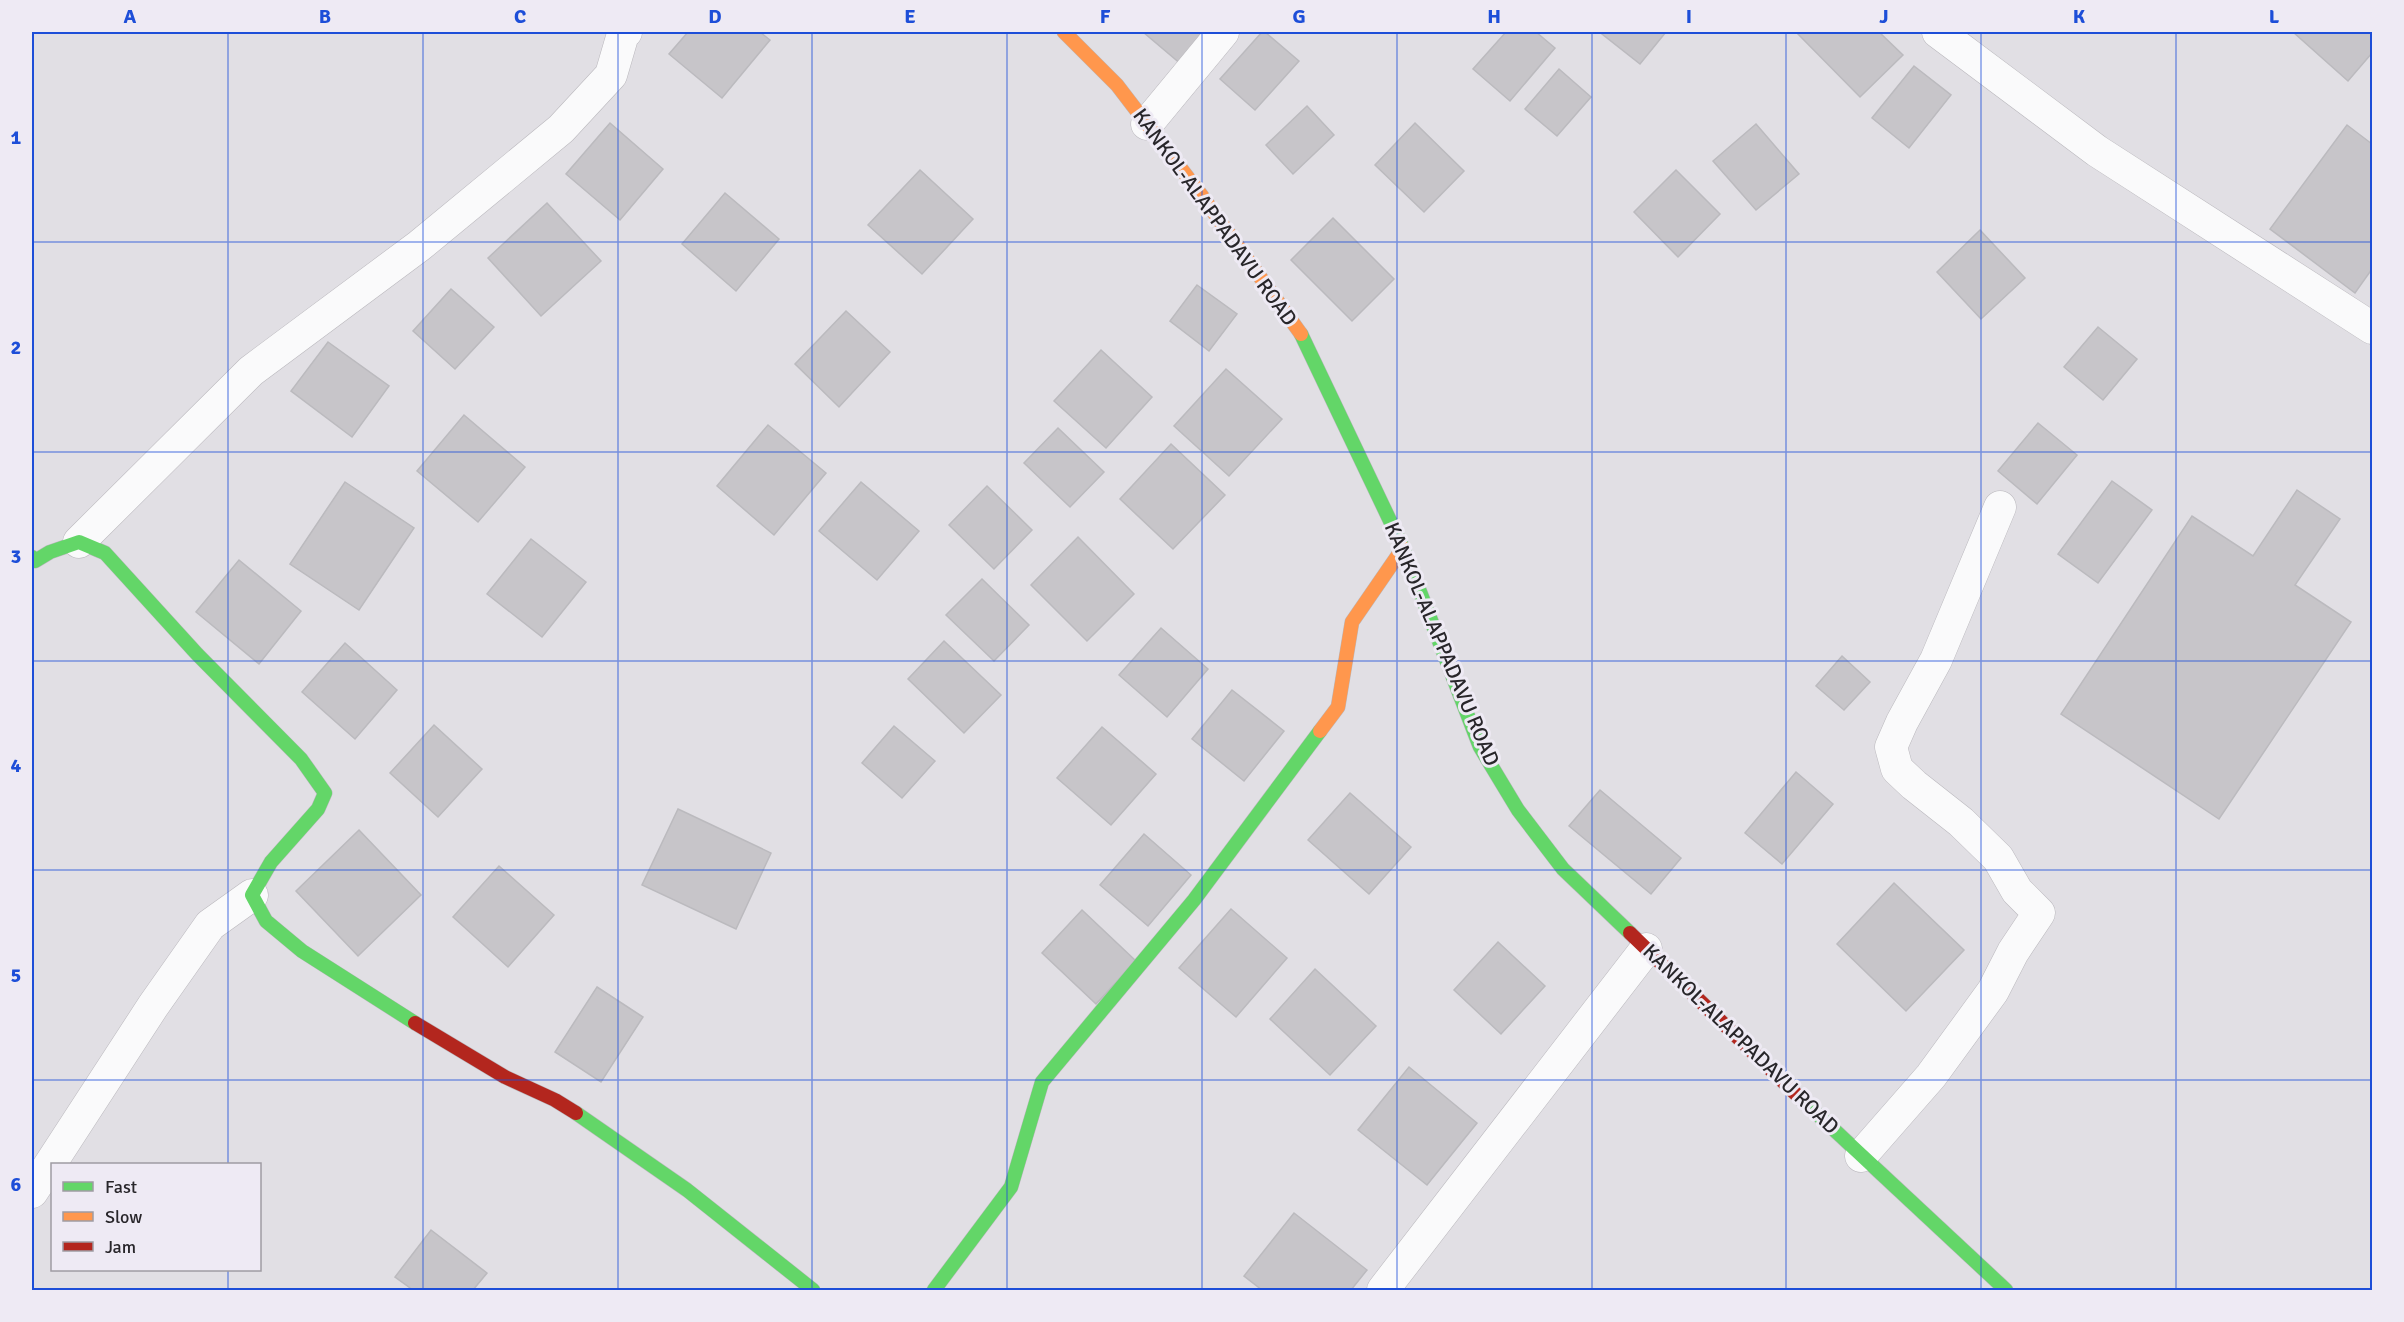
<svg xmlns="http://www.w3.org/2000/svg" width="2404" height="1322" font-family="Signika,sans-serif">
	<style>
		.building { fill: #c7c5c9; stroke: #bbbabe; stroke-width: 1.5 }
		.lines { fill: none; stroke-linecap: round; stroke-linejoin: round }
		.street-casing { stroke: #bab8bd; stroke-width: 33 }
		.fast-casing { stroke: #bab8bd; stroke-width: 15 }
		.slow-casing { stroke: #bab8bd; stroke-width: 15 }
		.jam-casing { stroke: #bab8bd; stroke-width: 15 }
		.street { stroke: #fafafb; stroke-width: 32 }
		.fast { stroke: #63d668; stroke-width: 14 }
		.slow { stroke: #ff974d; stroke-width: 14 }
		.jam { stroke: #b3261e; stroke-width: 14 }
		.grid { fill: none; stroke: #1d4ed8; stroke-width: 1.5; stroke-opacity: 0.55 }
		.labels { text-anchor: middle; stroke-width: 6; stroke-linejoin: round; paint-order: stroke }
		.street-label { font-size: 21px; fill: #28262a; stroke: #eeeaf4 }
		.neatline { fill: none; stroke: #1d4ed8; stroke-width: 2 }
		.grid-label { font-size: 20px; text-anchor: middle; font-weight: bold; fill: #1d4ed8 }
	</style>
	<rect width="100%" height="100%" fill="#e1dfe4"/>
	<g class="building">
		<path d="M688,32H760L770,40L722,98L669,54Z"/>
		<path d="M1143,32H1211L1182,65Z"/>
		<path d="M1262,32H1265L1299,61L1255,110L1220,79Z"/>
		<path d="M1506,32H1536L1555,48L1510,101L1473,69Z"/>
		<path d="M1603,32H1666L1640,64L1602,34Z"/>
		<path d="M1796,32H1879L1903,55L1860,97Z"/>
		<path d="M2293,32H2372V53L2348,81Z"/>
		<path d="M1914,66L1951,95L1909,148L1872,118Z"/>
		<path d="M1559,69L1591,97L1557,136L1525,109Z"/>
		<path d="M1307,106L1334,135L1293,174L1266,145Z"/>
		<path d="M610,123L663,169L620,220L566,174Z"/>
		<path d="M1415,123L1464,171L1424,212L1375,165Z"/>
		<path d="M1756,124L1799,174L1756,210L1713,161Z"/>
		<path d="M2347,125L2372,144V269L2355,293L2270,229Z"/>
		<path d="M920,170L973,219L922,274L868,225Z"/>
		<path d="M1676,170L1720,214L1678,257L1634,212Z"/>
		<path d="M725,193L779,239L736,291L682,244Z"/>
		<path d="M547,203L601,261L541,316L488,258Z"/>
		<path d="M1333,218L1394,279L1352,321L1291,260Z"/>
		<path d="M1980,230L2025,278L1981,319L1937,272Z"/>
		<path d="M1197,285L1237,314L1209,351L1170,321Z"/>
		<path d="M451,289L494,327L455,369L413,331Z"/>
		<path d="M846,311L890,352L839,407L795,364Z"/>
		<path d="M2098,327L2137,359L2103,400L2064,367Z"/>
		<path d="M328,342L389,386L352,437L291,391Z"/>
		<path d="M1101,350L1152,397L1106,448L1054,401Z"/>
		<path d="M1226,369L1282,419L1229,476L1174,426Z"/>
		<path d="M464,415L525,467L478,522L417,471Z"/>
		<path d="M2038,423L2077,455L2037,504L1998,471Z"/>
		<path d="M768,425L826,473L774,535L717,486Z"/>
		<path d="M1058,428L1104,472L1070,507L1024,463Z"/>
		<path d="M1171,444L1225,495L1173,549L1120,499Z"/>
		<path d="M2112,481L2152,510L2098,583L2058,554Z"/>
		<path d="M345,482L414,528L359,610L290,564Z"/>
		<path d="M861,482L919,531L877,580L819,531Z"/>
		<path d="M987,486L1032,530L994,569L949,525Z"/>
		<path d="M2297,490L2340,519L2295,585L2351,622L2219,819L2061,714L2192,516L2253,556Z"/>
		<path d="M1078,537L1134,594L1087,641L1031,585Z"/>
		<path d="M531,539L586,582L542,637L487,594Z"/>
		<path d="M239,560L301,611L259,664L196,612Z"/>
		<path d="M982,579L1029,625L994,661L946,615Z"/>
		<path d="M1161,628L1208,669L1167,717L1119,675Z"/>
		<path d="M944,641L1001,695L964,733L908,679Z"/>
		<path d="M345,643L397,690L355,739L302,692Z"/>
		<path d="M1842,656L1870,682L1844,710L1816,686Z"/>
		<path d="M1232,690L1284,731L1244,781L1192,739Z"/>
		<path d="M434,725L482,769L438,817L390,773Z"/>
		<path d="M894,726L935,761L902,798L862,763Z"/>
		<path d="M1102,727L1156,774L1111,825L1057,778Z"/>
		<path d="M1796,772L1833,804L1782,864L1745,833Z"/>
		<path d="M1600,790L1681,858L1651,894L1569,826Z"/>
		<path d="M1350,793L1411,847L1369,894L1308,840Z"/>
		<path d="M678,809L771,853L736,929L642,885Z"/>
		<path d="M359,830L421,895L358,956L296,891Z"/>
		<path d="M1144,834L1191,875L1148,926L1100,885Z"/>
		<path d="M499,866L554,915L508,967L453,917Z"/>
		<path d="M1894,883L1964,950L1906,1011L1837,944Z"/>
		<path d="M1231,909L1287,958L1236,1017L1179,968Z"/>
		<path d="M1082,910L1136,961L1096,1004L1042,953Z"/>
		<path d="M1498,942L1545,986L1501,1034L1454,990Z"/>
		<path d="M1315,969L1376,1026L1330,1075L1270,1019Z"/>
		<path d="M597,987L643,1017L601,1082L555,1052Z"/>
		<path d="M1409,1067L1477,1123L1427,1185L1358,1130Z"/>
		<path d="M1294,1213L1367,1270L1351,1290H1262L1244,1276Z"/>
		<path d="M431,1230L487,1273L473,1290H413L395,1277Z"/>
	</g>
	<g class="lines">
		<defs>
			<g id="street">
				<path d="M1938,32L2097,151L2372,328"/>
				<path d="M1147,124L1223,32"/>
				<path d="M79,542L251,371L419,246L561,129L611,75L623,34L626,32"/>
				<path d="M1861,1156L1931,1076L1993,991L2013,952L2039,913L2017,891L1998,858L1961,822L1914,785L1897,769L1891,747L1902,722L1936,660L2000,507"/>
				<path d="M32,1192L153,1006L210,925L252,895"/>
				<path d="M1383,1290L1646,949"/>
			</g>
			<g id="fast">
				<path d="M1301,334L1403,548L1480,747L1518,810L1563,869L1630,933"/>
				<path d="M32,557L35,561L50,552L79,542L105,553L197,654L301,759L325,793L318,809L271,862L252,895L266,921L302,951L415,1023"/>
				<path d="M1800,1098L2006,1290"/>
				<path d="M576,1113L687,1190L813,1290"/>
				<path d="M934,1290L1011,1187L1042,1082L1194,900L1320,731"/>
			</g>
			<g id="slow">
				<path d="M1064,32L1117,85L1202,196L1301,334"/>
				<path d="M1320,731L1338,707L1352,622L1403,548"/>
			</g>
			<g id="jam">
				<path d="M1630,933L1800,1098"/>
				<path d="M415,1023L505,1077L555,1100L576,1113"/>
			</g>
		</defs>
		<use href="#street" class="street-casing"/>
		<use href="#fast" class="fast-casing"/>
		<use href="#slow" class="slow-casing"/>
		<use href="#jam" class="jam-casing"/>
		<use href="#street" class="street"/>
		<use href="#fast" class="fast"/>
		<use href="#slow" class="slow"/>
		<use href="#jam" class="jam"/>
	</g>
	<path class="grid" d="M228,32V1164M423,32V1290M618,32V1290M812,32V1290M1007,32V1290M1202,32V1290M1397,32V1290M1592,32V1290M1786,32V1290M1981,32V1290M2176,32V1290M32,242H2372M32,452H2372M32,661H2372M32,870H2372M32,1080H2372M228,1270V1290"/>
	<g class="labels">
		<g class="street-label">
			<text transform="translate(1215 217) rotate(54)" y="7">KANKOL-ALAPPADAVU ROAD</text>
			<text transform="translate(1442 644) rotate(67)" y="7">KANKOL-ALAPPADAVU ROAD</text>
			<text transform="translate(1741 1039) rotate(44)" y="7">KANKOL-ALAPPADAVU ROAD</text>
		</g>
	</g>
	<rect width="2404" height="1322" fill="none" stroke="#eeeaf4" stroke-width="66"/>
	<rect x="51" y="1163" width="210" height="108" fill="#eeeaf4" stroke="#9f9ca3" stroke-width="1.5"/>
	<rect x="63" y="1182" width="30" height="9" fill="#63d668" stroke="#9f9ca3" stroke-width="1.5"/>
	<text x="105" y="1193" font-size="18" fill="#28262a">Fast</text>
	<rect x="63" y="1212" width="30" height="9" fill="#ff974d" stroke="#9f9ca3" stroke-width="1.5"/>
	<text x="105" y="1223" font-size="18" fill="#28262a">Slow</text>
	<rect x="63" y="1242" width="30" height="9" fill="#b3261e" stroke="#9f9ca3" stroke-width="1.5"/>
	<text x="105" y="1253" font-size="18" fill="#28262a">Jam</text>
	<rect x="33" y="33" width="2338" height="1256" class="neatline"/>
	<g class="grid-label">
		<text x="130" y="23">A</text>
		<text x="325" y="23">B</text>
		<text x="520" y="23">C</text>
		<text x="715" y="23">D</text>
		<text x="910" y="23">E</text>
		<text x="1105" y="23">F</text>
		<text x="1299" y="23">G</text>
		<text x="1494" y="23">H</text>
		<text x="1689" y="23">I</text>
		<text x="1884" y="23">J</text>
		<text x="2079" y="23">K</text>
		<text x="2274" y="23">L</text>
		<text x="16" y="144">1</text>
		<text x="16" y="354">2</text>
		<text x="16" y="563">3</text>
		<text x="16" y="772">4</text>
		<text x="16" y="982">5</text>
		<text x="16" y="1191">6</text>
	</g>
</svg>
